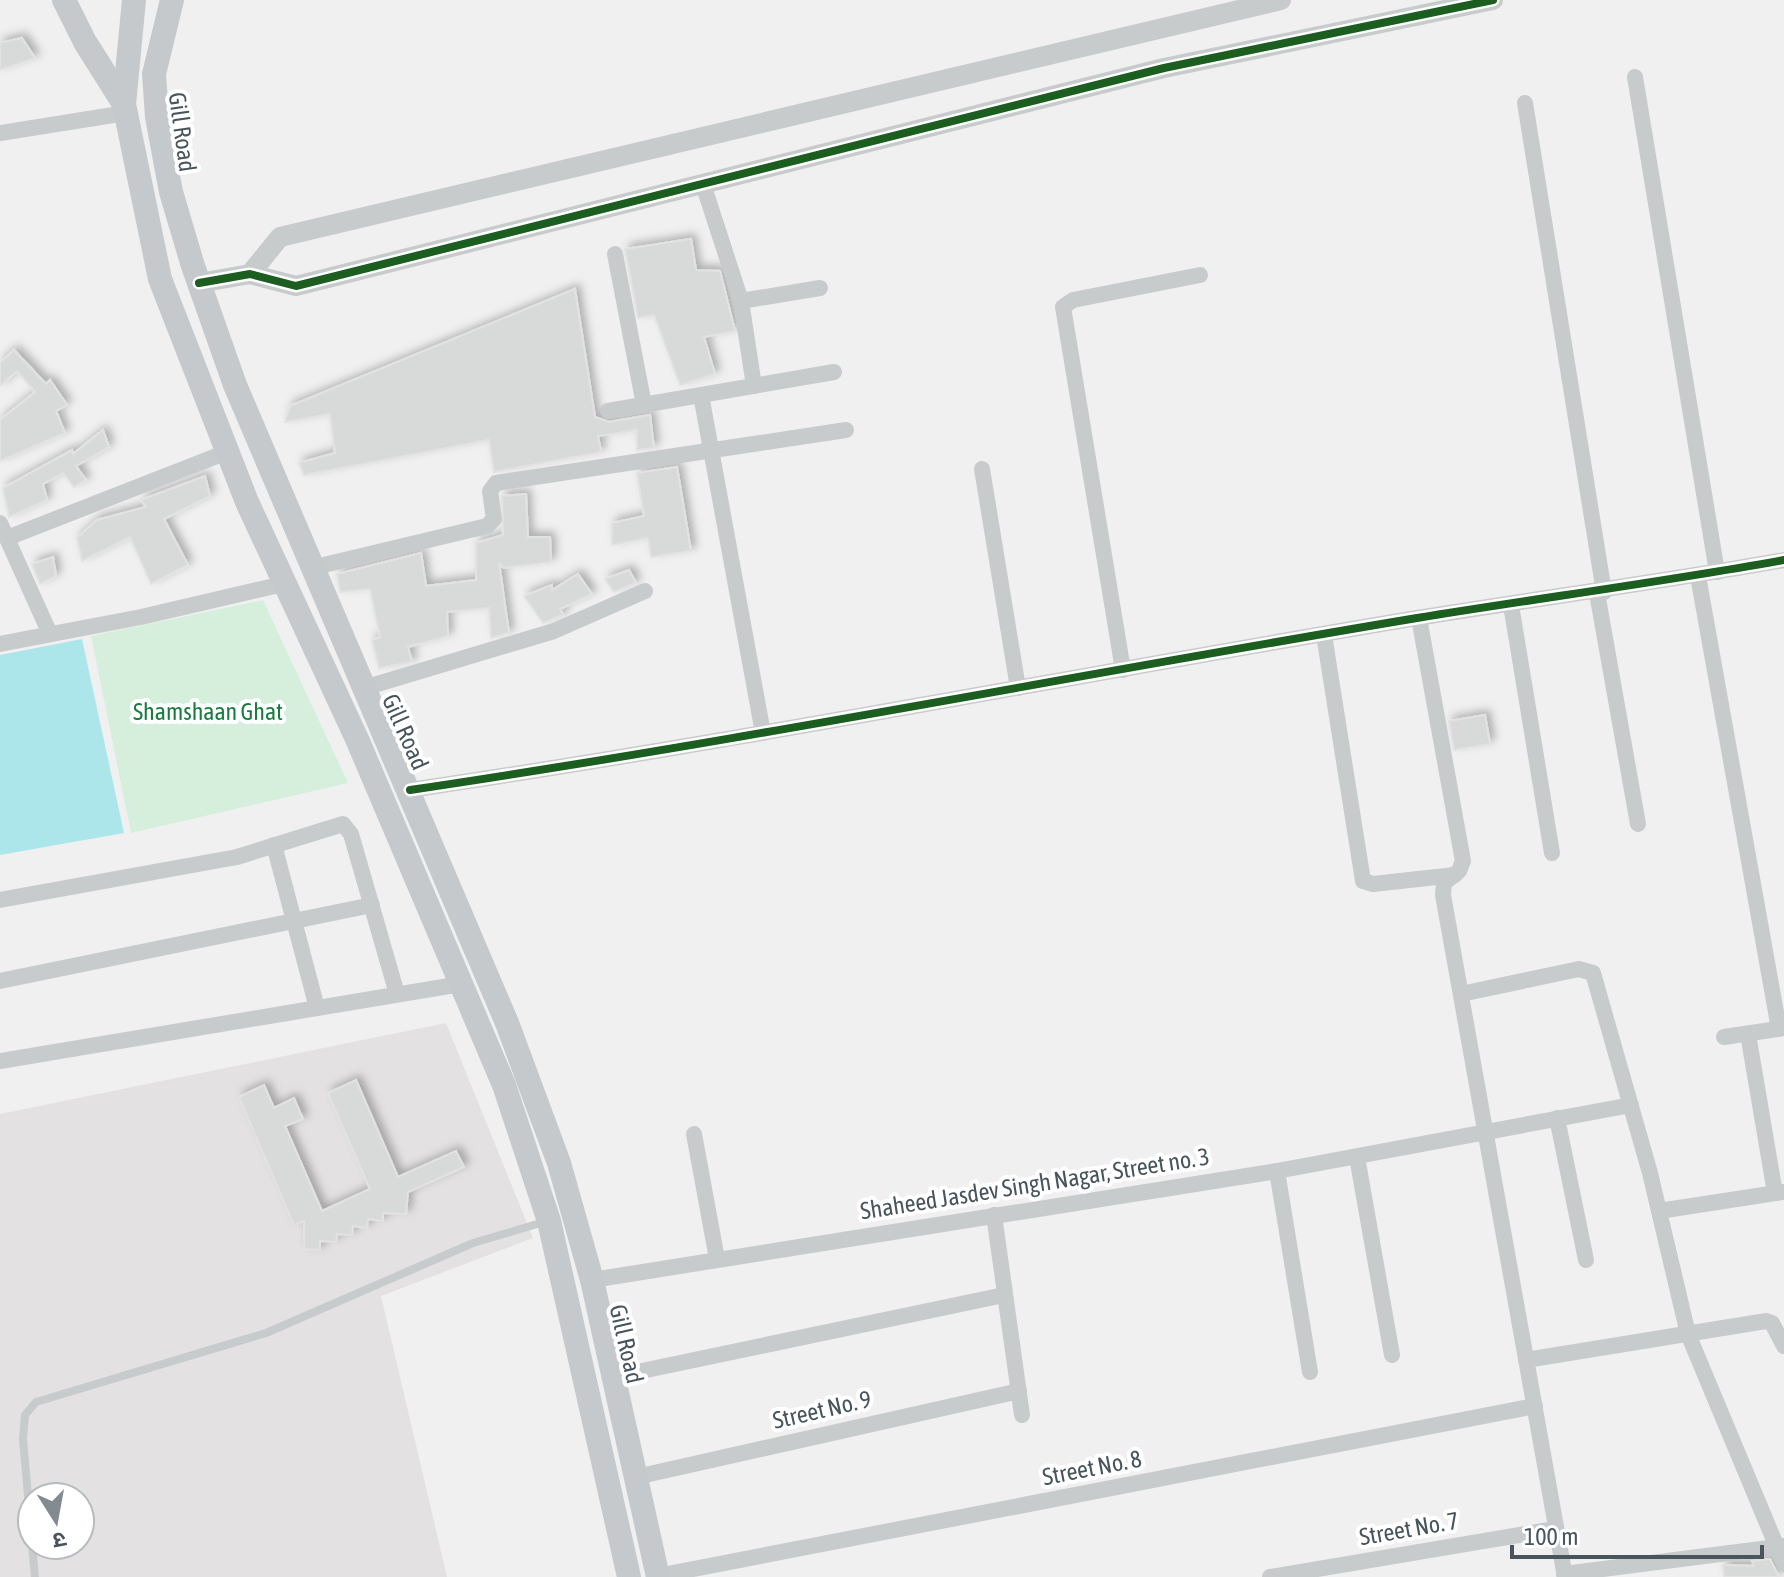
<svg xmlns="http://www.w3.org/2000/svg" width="1784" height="1577" font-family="'Asap Condensed','Noto Sans Devanagari',sans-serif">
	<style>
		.education { fill: #e3e1e2; fill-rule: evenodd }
		.green { fill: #d6efdc }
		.water { fill: #ace6eb }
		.building { fill: #d8d9d9; stroke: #e2e2e3; stroke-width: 2; filter: url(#shadow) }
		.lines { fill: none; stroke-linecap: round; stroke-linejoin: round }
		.service { stroke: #c8cbcc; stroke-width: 8 }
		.minor { stroke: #c8cbcc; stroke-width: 16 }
		.tertiary { stroke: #c8cbcc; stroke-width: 20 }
		.primary { stroke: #c6c9cb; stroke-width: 24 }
		.cycleway-casing { stroke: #fff; stroke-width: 13 }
		.cycleway { stroke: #1b5e20; stroke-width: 8 }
		.labels { text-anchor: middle; stroke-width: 8; stroke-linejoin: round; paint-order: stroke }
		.street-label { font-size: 24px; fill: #48555c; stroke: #fff }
		.park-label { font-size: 24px; fill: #1a7c40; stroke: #fff }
	</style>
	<defs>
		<filter id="shadow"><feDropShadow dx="4.5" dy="-4.5" stdDeviation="4" flood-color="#0004"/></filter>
	</defs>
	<rect width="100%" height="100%" fill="#f1f0f0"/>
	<path class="education" d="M446,1023L533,1238L381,1296L447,1577H0V1114ZM32,1497H80V1545H32Z"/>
	<path class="green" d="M263,600L348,783L131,833L91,636Z"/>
	<path class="water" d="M82,639L124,833L0,855V655Z"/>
	<g class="building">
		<path d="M22,38L35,58L0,70V43Z"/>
		<path d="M691,239L696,270L720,271L735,331L704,337L715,374L680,385L654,315L638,318L625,249Z"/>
		<path d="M575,289L595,417L609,422L650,415L654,448L637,450V430L598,436L601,452L494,472L489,440L304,475L299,463L335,453L330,414L285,422L290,406Z"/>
		<path d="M14,350L46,384L50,380L67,405L56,411L65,433L0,461V420L35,392L17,371L0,386V363Z"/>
		<path d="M103,430L109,447L76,466L86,480L74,487L63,473L43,484L47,500L9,517L3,488L72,450L73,454Z"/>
		<path d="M677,467L691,551L651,557L648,538L612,545V523L644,516L637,473Z"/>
		<path d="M205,476L210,496L164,519L188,565L151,584L130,537L82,561L77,538L97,520L146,507L141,500Z"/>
		<path d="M526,494L528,537H550L551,562L503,568L499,562L509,633L491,638L489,608L447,612L448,636L408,647L412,662L379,668L372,640L380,637L370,589L340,592L337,574L421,553L426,586L476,580V543L503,535L502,496Z"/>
		<path d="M53,557L56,576L40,584L32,564Z"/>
		<path d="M629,570L636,583L614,592L605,579Z"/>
		<path d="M578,574L592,594L560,609L563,615L543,623L524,596L552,585V590Z"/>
		<path d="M1485,715L1490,744L1454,750L1449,721Z"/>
		<path d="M356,1080L398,1177L456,1151L464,1167L408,1192L406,1214L383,1213V1221L368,1219L367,1228L353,1226L352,1235L337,1234L336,1242L320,1241V1250L304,1249V1221L294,1225L239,1097L264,1085L274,1108L294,1098L303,1119L285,1126L322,1211L370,1189L328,1093Z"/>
		<path d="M1770,1559L1779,1577H1724L1723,1565L1754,1566L1752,1561Z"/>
	</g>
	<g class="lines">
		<g class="service">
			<path d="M32,1541L23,1439L25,1415L36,1402L266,1333L473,1243L544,1222"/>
			<path d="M32,1545L35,1577"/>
		</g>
		<g class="minor">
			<path d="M1635,77L1717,572"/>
			<path d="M1525,103L1604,592"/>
			<path d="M0,133L126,113"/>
			<path d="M703,184L741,301L754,386"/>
			<path d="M615,254L644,405"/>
			<path d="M741,301L820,288"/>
			<path d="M701,395L763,733"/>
			<path d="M608,411L834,372"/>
			<path d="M982,469L1018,688"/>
			<path d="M0,523L50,634"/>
			<path d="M7,538L227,452"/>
			<path d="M311,568L487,526L494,519L490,491L496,483L846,430"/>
			<path d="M1698,576L1779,1029"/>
			<path d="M1597,593L1638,824"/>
			<path d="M1511,605L1552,853"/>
			<path d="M1419,618L1463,861L1459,871L1444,883L1443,895L1565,1577"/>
			<path d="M1324,635L1363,881L1373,884L1455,875"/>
			<path d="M0,644L141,617L283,584"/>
			<path d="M1123,670L1063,307L1073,300L1200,275"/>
			<path d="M364,688L554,631L645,591"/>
			<path d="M410,790C747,740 1081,674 1417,618C1540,598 1662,582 1784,560"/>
			<path d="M274,845L317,1008"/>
			<path d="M0,900L237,857L343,824L351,834L397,994"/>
			<path d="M0,981L372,905"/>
			<path d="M1461,994L1579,969L1593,973L1650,1173L1688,1334L1784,1564"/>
			<path d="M1748,1034L1775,1193"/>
			<path d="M1724,1037L1784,1028"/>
			<path d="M0,1061L461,984"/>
			<path d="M1557,1118L1586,1260"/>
			<path d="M694,1134L717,1259"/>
			<path d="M1357,1157L1392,1355"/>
			<path d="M1277,1171L1310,1372"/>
			<path d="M1659,1211L1782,1192"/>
			<path d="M994,1215L1022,1415"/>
			<path d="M592,1280L1277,1171L1631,1105"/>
			<path d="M1526,1360L1766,1321L1772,1323L1784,1346"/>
			<path d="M613,1377L1004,1295"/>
			<path d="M636,1477L1019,1391"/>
			<path d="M1564,1574L1784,1546"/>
			<path d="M657,1576L1535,1406"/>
			<path d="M1270,1577L1555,1529"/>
		</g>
		<g class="tertiary">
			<path d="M250,274L280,237L1281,0"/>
			<path d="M199,283L250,274L296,286L1164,68L1493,0"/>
		</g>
		<g class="primary">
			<path d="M64,0L85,42L124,104"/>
			<path d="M134,0L124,104L160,279L247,502L357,739L504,1085L549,1221L629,1577"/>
			<path d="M172,0L154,74L157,117L171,192L193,266L235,385L507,1023L559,1163L592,1280L658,1577"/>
		</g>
		<defs>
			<g id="cycleway">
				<path d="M199,283L250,274L296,286L1164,68L1493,0"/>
				<path d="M410,790C747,740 1081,674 1417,618C1540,598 1662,582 1784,560"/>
			</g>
		</defs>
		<use href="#cycleway" class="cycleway-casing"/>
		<use href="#cycleway" class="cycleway"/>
	</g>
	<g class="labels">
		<g class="street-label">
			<text transform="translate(182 132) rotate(82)" y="8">Gill Road</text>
			<text transform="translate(405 732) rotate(66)" y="8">Gill Road</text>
			<text transform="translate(1035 1184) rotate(-9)" y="8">Shaheed Jasdev Singh Nagar, Street no. 3</text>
			<text transform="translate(626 1344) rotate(77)" y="8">Gill Road</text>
			<text transform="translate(822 1410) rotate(-13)" y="8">Street No. 9</text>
			<text transform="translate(1092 1468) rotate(-11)" y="8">Street No. 8</text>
			<text transform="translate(1409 1529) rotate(-10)" y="8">Street No. 7</text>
		</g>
		<g class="park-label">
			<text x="208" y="720">Shamshaan Ghat</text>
		</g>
	</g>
	<g transform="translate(56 1521) rotate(169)"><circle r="38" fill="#ffffff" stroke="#b6bbbe" stroke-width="2"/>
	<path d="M0-6L14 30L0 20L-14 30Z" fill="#838b90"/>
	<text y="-12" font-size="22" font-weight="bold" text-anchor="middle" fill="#48555c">उ</text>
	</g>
	<path d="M1512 1545v12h250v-12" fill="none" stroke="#48555c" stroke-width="4"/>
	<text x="1524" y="1545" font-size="24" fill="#48555c" stroke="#ffffff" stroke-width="6" paint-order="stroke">100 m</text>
</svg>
